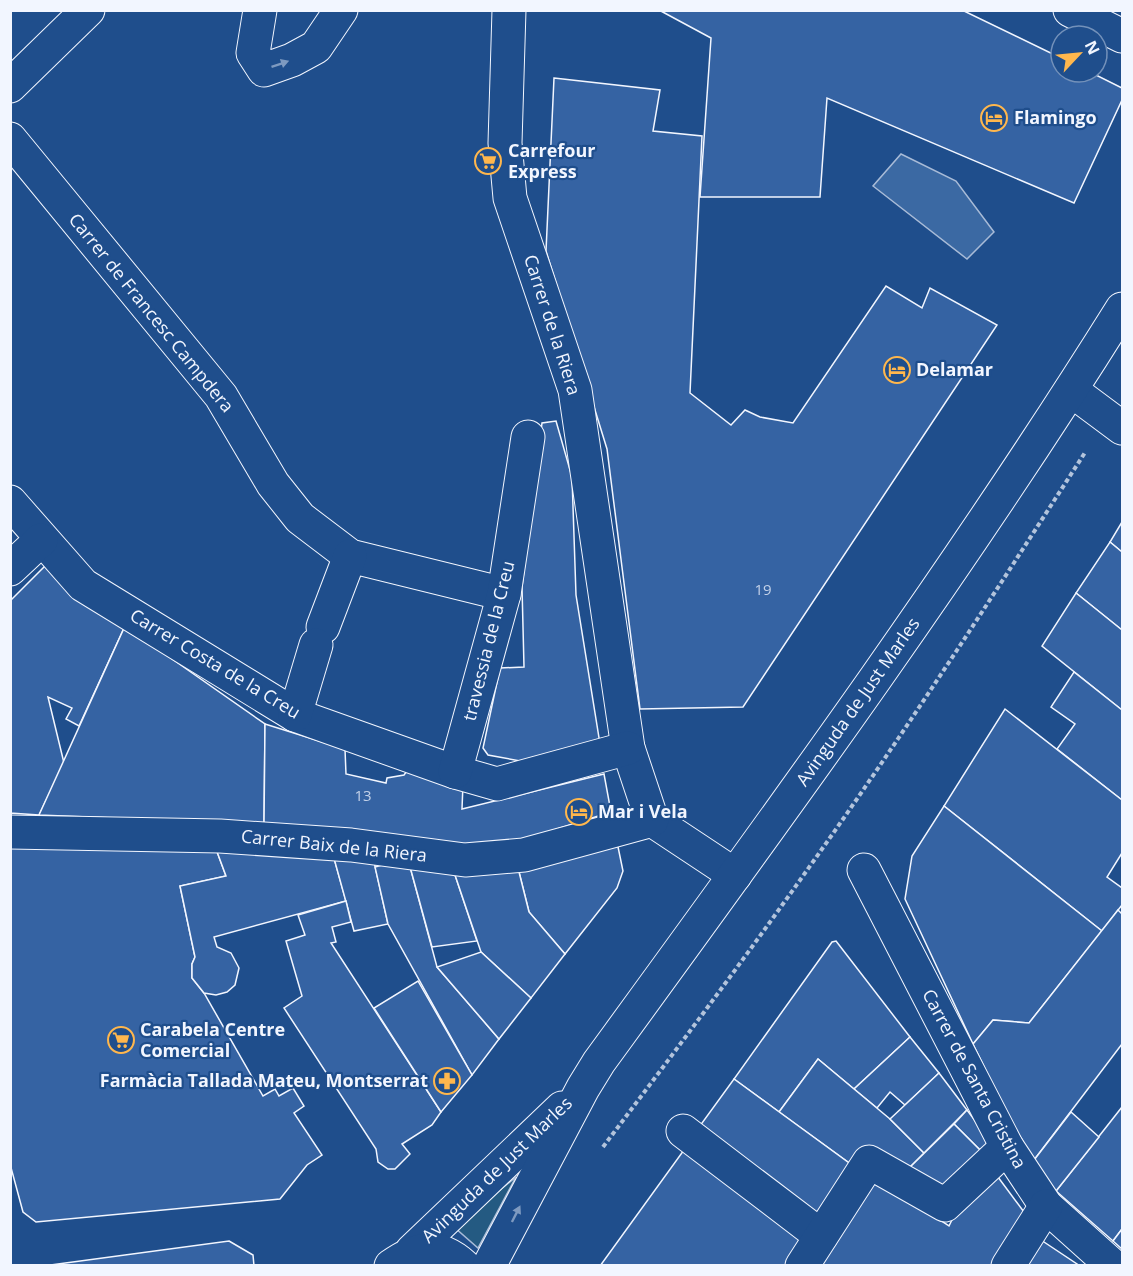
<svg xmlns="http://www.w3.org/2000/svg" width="1133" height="1276" font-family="'Open Sans',sans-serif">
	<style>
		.green { fill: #245a82; stroke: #a8bbd7; stroke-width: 1.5 }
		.water { fill: #3b69a3; stroke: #a8bbd7; stroke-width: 1.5 }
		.building { fill: #3563a3; stroke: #f2f6ff; stroke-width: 1.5 }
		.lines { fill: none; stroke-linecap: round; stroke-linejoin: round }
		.pedestrian-casing { stroke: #f2f6ff; stroke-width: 35 }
		.minor-casing { stroke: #f2f6ff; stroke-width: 35 }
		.tertiary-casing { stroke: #f2f6ff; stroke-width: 35 }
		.path { stroke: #b3c4dc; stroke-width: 4; stroke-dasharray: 4.5 3; stroke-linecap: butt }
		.pedestrian { stroke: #1f4e8c; stroke-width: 33 }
		.minor { stroke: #1f4e8c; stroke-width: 33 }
		.tertiary { stroke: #1f4e8c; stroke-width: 33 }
		.oneway { fill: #7e9ac0 }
		.labels { text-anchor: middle; stroke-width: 4.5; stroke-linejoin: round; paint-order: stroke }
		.number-label { font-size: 15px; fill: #c3d1e8 }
		.poi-label { font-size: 18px; font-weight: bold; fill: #f2f6ff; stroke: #1f4e8c; text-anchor: start }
		.street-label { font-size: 18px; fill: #f2f6ff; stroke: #1f4e8c }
	</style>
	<rect width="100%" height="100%" fill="#1f4e8c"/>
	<path class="green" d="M516,1177L478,1248L454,1227Z"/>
	<path class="water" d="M901,154L956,181L994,232L967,259L873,186Z"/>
	<g class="building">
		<path d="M659,10H962L1061,58V72H1090L1122,88V100L1074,203L827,98L820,197H700L711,38Z"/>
		<path d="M554,78L660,90L653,131L702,136L690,393L731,425L745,410L760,417L793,423L886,286L922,308L930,288L997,325L743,707L640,709L607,449L546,251Z"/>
		<path d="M556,421L572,477L576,595L600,744L531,763L488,755L483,748L500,668L524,667L522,587L542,423Z"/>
		<path d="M1122,522V552L1110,542Z"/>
		<path d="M1110,542L1122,552V630L1076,593Z"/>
		<path d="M46,565L125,626L79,726L66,719L72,708L48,697L64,763L39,815L10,813V601Z"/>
		<path d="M1076,593L1122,630V710L1042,646Z"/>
		<path d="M125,626L265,724L264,824L39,815Z"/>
		<path d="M1074,672L1122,710V800L1057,749L1075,724L1051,707Z"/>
		<path d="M1005,709L1122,800V853L1107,877L1122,888V905L1102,931L944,806Z"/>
		<path d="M265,724L345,749L346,774L386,783L387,778L404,775L409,768L463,784L462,809L604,774L611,812L535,836L471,851L264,824Z"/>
		<path d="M944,806L1102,931L1029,1023L993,1020L973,1044L905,899L912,856Z"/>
		<path d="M617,842L623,871L617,888L565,954L529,912L517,864Z"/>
		<path d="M10,843L216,849L226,876L180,886L195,957L192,964V978L204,993L263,1096L275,1089L279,1096L293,1088L304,1106L294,1113L322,1155L307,1165L280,1199L36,1222L23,1212L10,1164Z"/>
		<path d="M216,849L332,851L346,901L214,937L217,947L231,953L239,968L235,985L227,992L216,995L204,993L192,978V964L195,957L180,886L226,876Z"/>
		<path d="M332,851L373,857L388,924L354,931Z"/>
		<path d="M397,861L409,863L437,967L499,1039L472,1075L388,924L375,867Z"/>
		<path d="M409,863L454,872L477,941L432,947Z"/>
		<path d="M517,864L529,912L565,954L531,998L481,952L454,872Z"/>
		<path d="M346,901L351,922L332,927L336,942L331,943L441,1112L432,1125L402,1144L410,1154L395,1169H388L378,1162L376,1149L284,1008L302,996L286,941L305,935L298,915Z"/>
		<path d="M1118,910L1122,914V1044L1031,1164L973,1044L993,1020L1029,1023Z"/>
		<path d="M836,941L910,1037L854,1089L818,1059L779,1112L734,1079L832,942Z"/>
		<path d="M481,952L531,998L499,1039L437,967Z"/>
		<path d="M418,981L472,1075L441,1112L374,1008Z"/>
		<path d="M910,1037L939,1073L905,1105L890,1092L877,1108L854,1089Z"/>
		<path d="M818,1059L890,1119L924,1153L903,1174L856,1168L779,1112Z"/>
		<path d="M939,1073L967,1110L924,1153L890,1119Z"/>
		<path d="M734,1079L856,1168L817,1224L694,1134Z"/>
		<path d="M1122,1107V1229L1113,1241L1056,1191Z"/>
		<path d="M967,1110L994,1146L984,1154L954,1124Z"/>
		<path d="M1071,1112L1099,1137L1056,1191L1031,1164Z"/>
		<path d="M954,1124L984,1154L942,1197L903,1174Z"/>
		<path d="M689,1143L812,1236L792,1266H600Z"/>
		<path d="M992,1169L1027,1216L995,1266H815L874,1177L949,1226L962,1199Z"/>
		<path d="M1122,1229V1249L1113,1241Z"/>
		<path d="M1038,1238L1080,1266H1020Z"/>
		<path d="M229,1241L253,1255L254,1266H43Z"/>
	</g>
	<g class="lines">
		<defs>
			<g id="pedestrian">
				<path d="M509,10L505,143L510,198L575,390L628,748L652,820L735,875"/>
				<path d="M10,86L88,10"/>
				<path d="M10,139L221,396L273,484L300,518L350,556L504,594"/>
				<path d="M10,502L83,585L295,715L455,772L497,784L628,748"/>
				<path d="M323,627L350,556"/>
				<path d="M295,715L316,645"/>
				<path d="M455,772L504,594L528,437"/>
				<path d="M10,832L220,836L351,845L465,860L524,855L652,820"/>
				<path d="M864,870L1007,1147L1046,1206L1113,1266"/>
				<path d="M683,1131L821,1236"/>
				<path d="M802,1266L869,1162L945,1205L1007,1147"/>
				<path d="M1008,1266L1046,1206"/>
			</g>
			<g id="minor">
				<path d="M260,10L253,53L264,70L292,60L316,47L341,10"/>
				<path d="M1070,10L1122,36"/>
				<path d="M1071,390L1122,428"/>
				<path d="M10,569L41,540"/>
			</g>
			<g id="tertiary">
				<path d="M412,1251L562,1108"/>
				<path d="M391,1266C418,1247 437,1242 464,1266"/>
				<path d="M489,1266L583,1088L599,1062C779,815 960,568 1122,309"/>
			</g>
		</defs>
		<use href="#pedestrian" class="pedestrian-casing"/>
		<use href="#minor" class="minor-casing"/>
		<use href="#tertiary" class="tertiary-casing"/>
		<path class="path" d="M603,1147C673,1054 743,961 810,866C906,731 996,591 1086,451"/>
		<use href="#pedestrian" class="pedestrian"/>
		<use href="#minor" class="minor"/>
		<use href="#tertiary" class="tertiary"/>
	</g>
	<defs><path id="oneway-solid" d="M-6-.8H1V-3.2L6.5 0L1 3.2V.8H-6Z" transform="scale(1.5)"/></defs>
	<g class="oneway">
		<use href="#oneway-solid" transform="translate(280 64) rotate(-19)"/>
		<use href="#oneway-solid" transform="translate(516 1214) rotate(-63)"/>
	</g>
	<defs>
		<symbol id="hotel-ring" viewBox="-11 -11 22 22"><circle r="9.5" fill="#1f4e8c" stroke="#ffb74d" stroke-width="1.5"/><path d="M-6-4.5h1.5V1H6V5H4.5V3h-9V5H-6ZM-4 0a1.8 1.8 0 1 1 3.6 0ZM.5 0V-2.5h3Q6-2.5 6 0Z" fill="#ffb74d"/></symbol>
		<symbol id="supermarket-ring" viewBox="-11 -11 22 22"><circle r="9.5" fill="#1f4e8c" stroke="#ffb74d" stroke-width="1.5"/><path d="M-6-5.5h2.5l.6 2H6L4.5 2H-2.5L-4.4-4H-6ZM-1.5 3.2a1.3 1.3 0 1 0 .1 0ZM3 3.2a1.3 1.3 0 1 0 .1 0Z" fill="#ffb74d"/></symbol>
		<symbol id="pharmacy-ring" viewBox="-11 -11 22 22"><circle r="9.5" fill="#1f4e8c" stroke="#ffb74d" stroke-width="1.5"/><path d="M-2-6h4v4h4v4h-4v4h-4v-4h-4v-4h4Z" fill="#ffb74d"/></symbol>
	</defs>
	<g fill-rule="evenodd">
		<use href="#hotel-ring" x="979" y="103" width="30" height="30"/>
		<use href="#supermarket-ring" x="473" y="146" width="30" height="30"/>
		<use href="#hotel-ring" x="882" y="355" width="30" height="30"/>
		<use href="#hotel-ring" x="564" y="797" width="30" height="30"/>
		<use href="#supermarket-ring" x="106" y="1025" width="30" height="30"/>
		<use href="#pharmacy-ring" x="432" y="1066" width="30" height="30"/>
	</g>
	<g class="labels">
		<g class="number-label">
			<text x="763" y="595">19</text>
			<text x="363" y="801">13</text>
		</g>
		<g class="poi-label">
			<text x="1014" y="124">Flamingo</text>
			<text x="508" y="157">Carrefour<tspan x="508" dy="21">Express</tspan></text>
			<text x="916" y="376">Delamar</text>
			<text x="598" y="818">Mar i Vela</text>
			<text x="140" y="1036">Carabela Centre<tspan x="140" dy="21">Comercial</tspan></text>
			<text x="428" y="1087" text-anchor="end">Farmàcia Tallada Mateu, Montserrat</text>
		</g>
		<g class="street-label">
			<text transform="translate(151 313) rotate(51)" y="6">Carrer de Francesc Campdera</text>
			<text transform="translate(552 325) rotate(72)" y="6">Carrer de la Riera</text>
			<text transform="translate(489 641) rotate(-76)" y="6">travessia de la Creu</text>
			<text transform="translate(215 664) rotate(31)" y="6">Carrer Costa de la Creu</text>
			<text transform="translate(858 702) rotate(-55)" y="6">Avinguda de Just Marles</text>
			<text transform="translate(334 846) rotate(6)" y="6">Carrer Baix de la Riera</text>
			<text transform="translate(974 1079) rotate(62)" y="6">Carrer de Santa Cristina</text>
			<text transform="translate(497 1170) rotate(-44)" y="6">Avinguda de Just Marles</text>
		</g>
	</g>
	<rect width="1133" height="1276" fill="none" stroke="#f2f6ff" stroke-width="24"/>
	<g transform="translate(1079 54) rotate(64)"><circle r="28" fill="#1f4e8c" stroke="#7391ba" stroke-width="1.5"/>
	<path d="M0-4.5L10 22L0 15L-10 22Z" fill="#ffb74d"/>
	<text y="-9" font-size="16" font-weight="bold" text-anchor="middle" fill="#f2f6ff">N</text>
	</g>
</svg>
